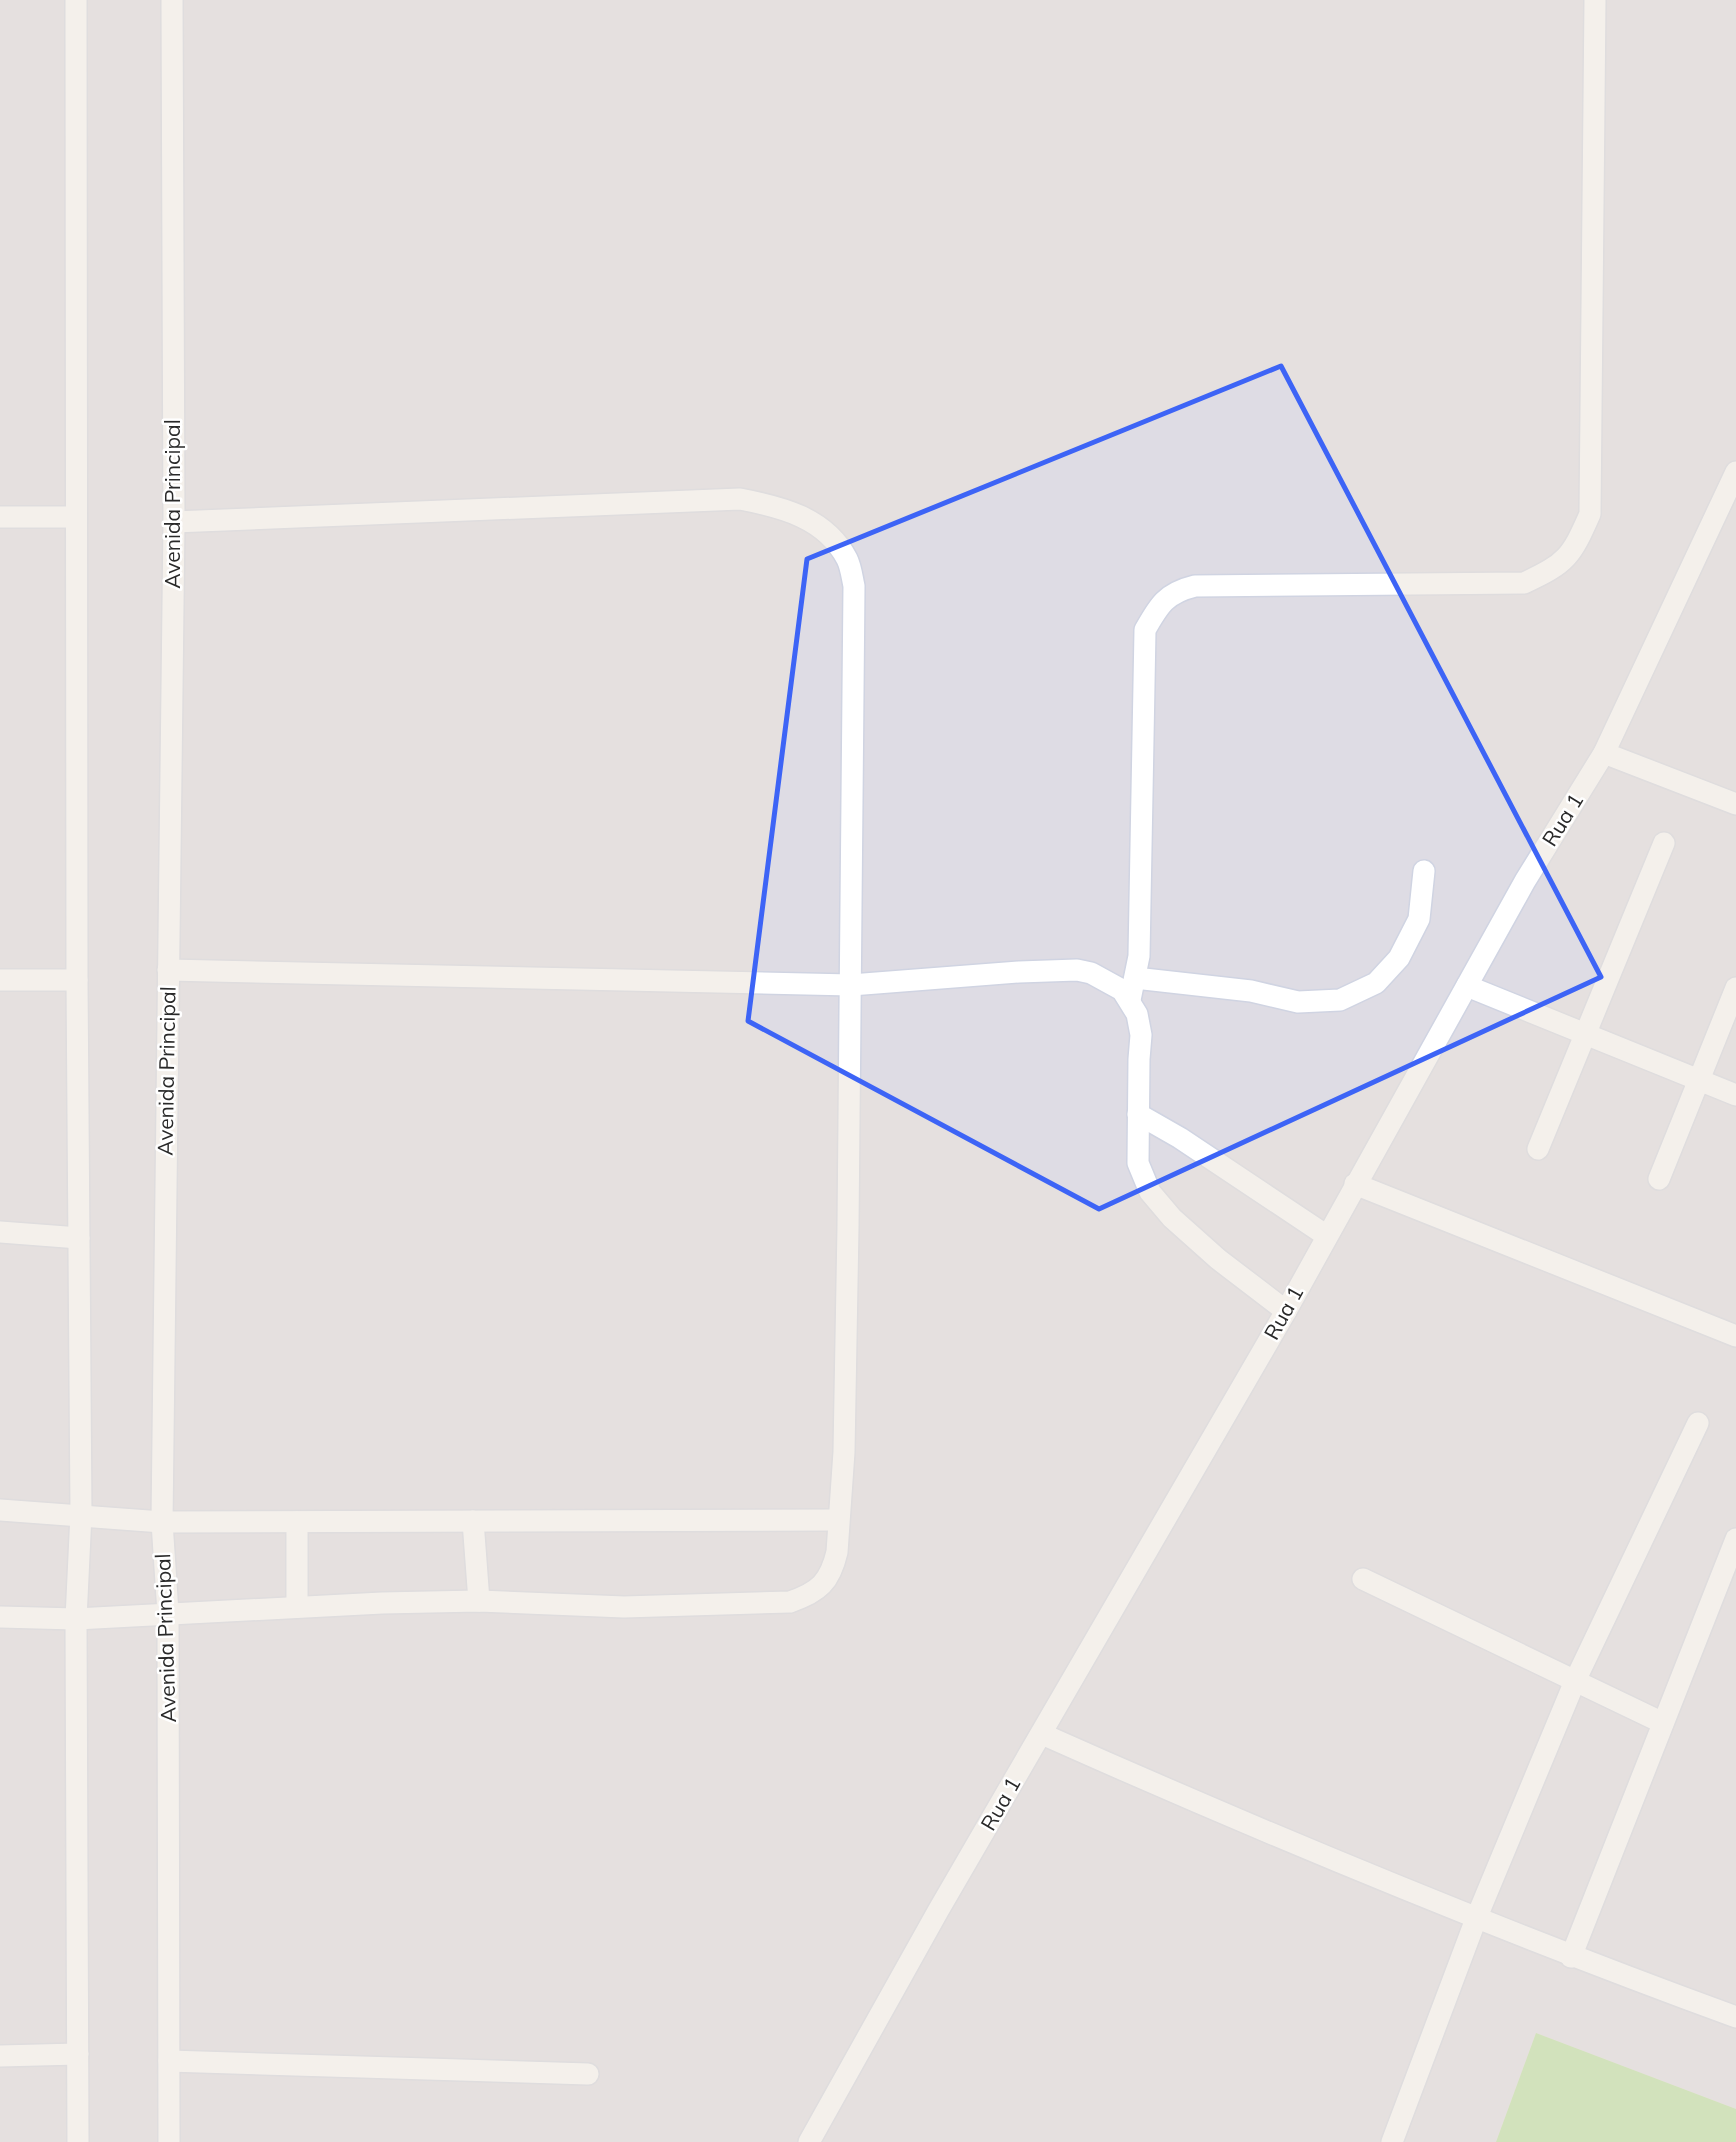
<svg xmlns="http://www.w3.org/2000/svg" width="1736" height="2142" font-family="Mulish,sans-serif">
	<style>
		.industrial { fill: #dedce4 }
		.green { fill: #b3e198 }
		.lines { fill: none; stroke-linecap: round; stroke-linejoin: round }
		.lane-casing { stroke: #d0d4e2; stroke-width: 24 }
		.lane { stroke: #fff; stroke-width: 21 }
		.marked { fill: none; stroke: #3d64f6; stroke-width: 5; stroke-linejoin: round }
		.labels { text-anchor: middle; stroke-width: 5; stroke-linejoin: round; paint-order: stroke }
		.street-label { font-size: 21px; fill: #292929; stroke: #fff }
	</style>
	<rect width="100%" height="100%" fill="#ebe4db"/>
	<path class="industrial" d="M0,0H1736V2109L1536,2033L1496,2142H0Z"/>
	<path class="green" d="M1536,2033L1736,2109V2142H1496Z"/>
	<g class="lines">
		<defs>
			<g id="lane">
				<path d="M76,0L77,980L81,1514L76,1619L78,2142"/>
				<path d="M0,517H76"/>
				<path d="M1604,753L1736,804"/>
				<path d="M168,970L851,985L1019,972L1077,970L1091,973L1122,990L1137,1014L1141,1035L1139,1059L1138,1163L1150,1192L1172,1218L1218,1259L1286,1311"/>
				<path d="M1135,978L1251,991L1298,1002L1340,1000L1376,983L1399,958L1419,919L1424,871"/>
				<path d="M0,980H77"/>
				<path d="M1467,986L1736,1095"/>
				<path d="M1130,1000L1139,956L1145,630C1159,605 1166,593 1195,586L1524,583C1567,563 1571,557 1590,514L1595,0"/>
				<path d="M1138,1114L1180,1138L1327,1236"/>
				<path d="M1538,1149L1664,843"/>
				<path d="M1659,1179L1736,988"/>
				<path d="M1355,1184L1736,1336"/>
				<path d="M0,1232L79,1238"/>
				<path d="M0,1510L162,1522L838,1520"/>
				<path d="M473,1521L479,1601"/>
				<path d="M297,1522V1607"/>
				<path d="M1363,1579L1663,1723"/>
				<path d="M0,1617L76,1619L382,1603L479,1601L624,1607L790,1602C819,1592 830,1582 837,1552L844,1452L848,1227L854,586C852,577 851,567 847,559C826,518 782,507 740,499L174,522"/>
				<path d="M1042,1734C1271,1836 1501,1931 1736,2017"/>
				<path d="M1571,1957L1736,1539"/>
				<path d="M0,2056L78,2054"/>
				<path d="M169,2061L588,2074"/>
				<path d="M169,2142L168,1613L162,1522L174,522L172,0"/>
				<path d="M809,2142L938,1911L1286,1311L1525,881L1604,753L1736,472"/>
				<path d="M1392,2142L1476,1919L1575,1681L1698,1423"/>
			</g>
		</defs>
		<use href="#lane" class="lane-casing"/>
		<use href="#lane" class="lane"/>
	</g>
	<path d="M0 0H1736V2142H0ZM1281,366L1601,977L1099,1209L748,1021L807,559Z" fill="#ebe4db" fill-opacity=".55" fill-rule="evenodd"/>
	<path class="marked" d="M1281,366L1601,977L1099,1209L748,1021L807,559Z"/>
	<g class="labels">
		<g class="street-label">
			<text transform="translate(173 504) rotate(-90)" y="7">Avenida Principal</text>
			<text transform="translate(1563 820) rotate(-58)" y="7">Rua 1</text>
			<text transform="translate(167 1071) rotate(-89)" y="7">Avenida Principal</text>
			<text transform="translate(1284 1313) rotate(-61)" y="7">Rua 1</text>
			<text transform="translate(166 1638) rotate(-92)" y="7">Avenida Principal</text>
			<text transform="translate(1001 1804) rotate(-60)" y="7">Rua 1</text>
		</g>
	</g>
</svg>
